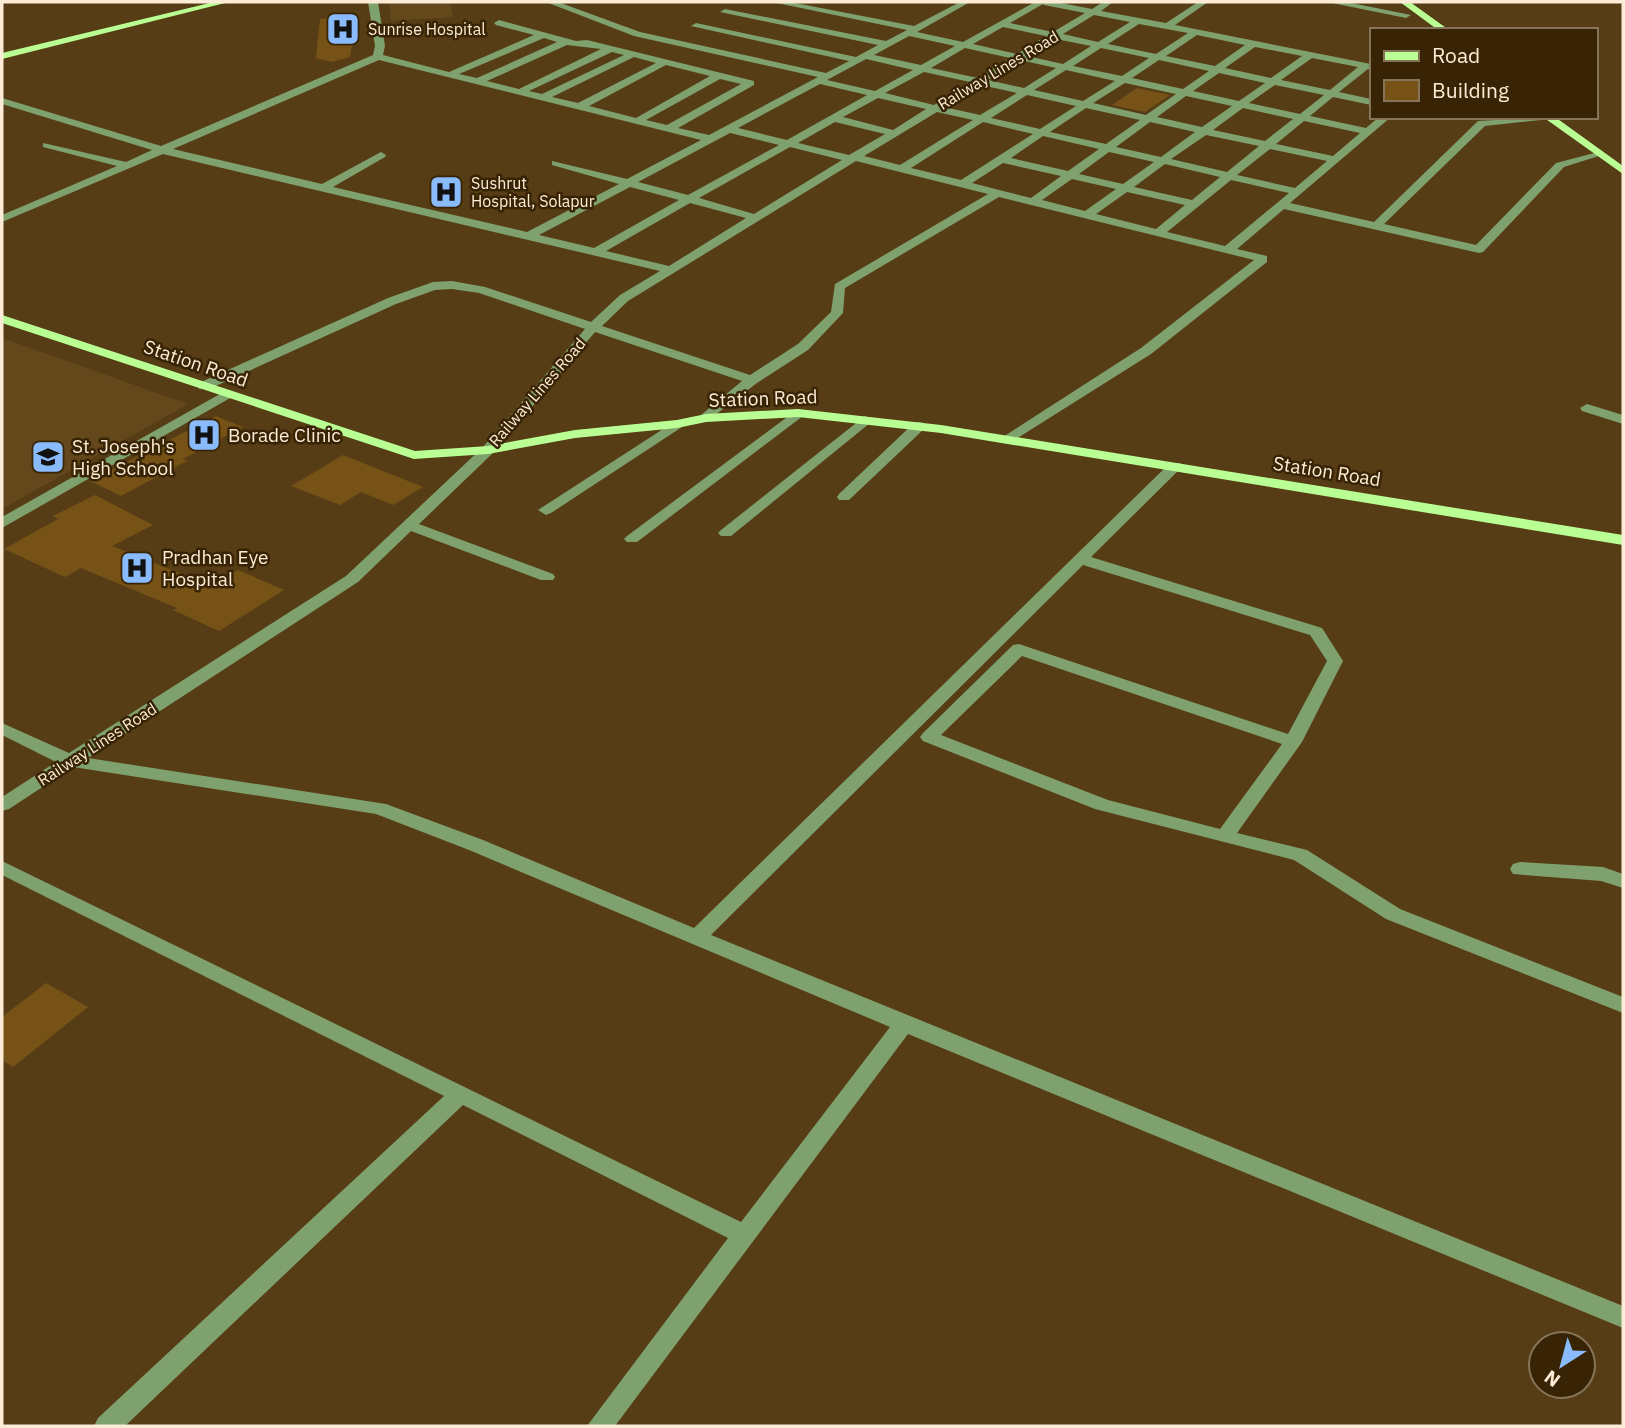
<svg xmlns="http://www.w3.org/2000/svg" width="1625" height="1428" font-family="'IBM Plex Sans',sans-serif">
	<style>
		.built { fill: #64481c }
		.building { fill: #765216 }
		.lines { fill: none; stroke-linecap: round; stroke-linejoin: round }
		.minor { fill: #7fa16e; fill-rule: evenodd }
		.major { fill: #b9ff94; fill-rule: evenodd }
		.labels { text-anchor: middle; stroke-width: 5; stroke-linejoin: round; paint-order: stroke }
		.far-poi-label { font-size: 16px; fill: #fcecd7; stroke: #382404; text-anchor: start }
		.far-street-label { font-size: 16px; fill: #fcecd7; stroke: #382404 }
		.street-label { font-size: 19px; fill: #fcecd7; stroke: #382404 }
		.poi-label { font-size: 19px; fill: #fcecd7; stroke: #382404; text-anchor: start }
	</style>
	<rect width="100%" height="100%" fill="#563d15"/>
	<g class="built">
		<path d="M389,2H450L453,17L391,21Z"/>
		<path d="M2,338L188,404L2,509Z"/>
	</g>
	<g class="building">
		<path d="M343,17L344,26L355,25L350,57L332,62L316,58L320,19Z"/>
		<path d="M1137,88L1170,95L1145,112L1112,105Z"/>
		<path d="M216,416L243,427L183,459L187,461L121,496L90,481Z"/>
		<path d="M343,455L423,487L393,505L361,492L340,505L291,486Z"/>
		<path d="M95,495L153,525L112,546L212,586L238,570L284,590L219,631L173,610L177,608L81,568L65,577L4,549L58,519L53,516Z"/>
		<path d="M46,983L88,1007L13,1067L2,1060V1017Z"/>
	</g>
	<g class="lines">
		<g class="minor">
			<path d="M368,2H378L385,46L383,55L449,72L534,35L496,25L494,23L499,20L576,41L587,40L754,81V85L678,128L709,135L818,77L634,36L546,2H558L640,32L826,73L849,61L691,26L696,23L856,57L878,45L720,12L725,9L886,41L907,30L772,2H790L914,26L960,2H970L917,32L963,42L1035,2H1056L1092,9L1103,2H1113L1101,11L1166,23L1198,2H1208L1175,25L1371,64V70L1368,69L1339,92L1371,99V105L1333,97L1310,116L1366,128L1379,117H1391L1290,203L1374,222L1478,121L1546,117L1541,120L1485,126L1384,224L1476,245L1556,163L1602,151V155L1564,167L1483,252L1479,253L1284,209L1237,249L1267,256V262L1151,354L1008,444L1001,440L1003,437L1141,348L1254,260L999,197L845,288L843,313L808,350L757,383L706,422L701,421V415L742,381L595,332L493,453L419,524L553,574L555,577L553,580H541L411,531L358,582L88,758L386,804L483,840L694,928L1170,463H1180L1182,466L1180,469L1091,557L1322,628L1343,661L1302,742L1237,833L1307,850L1400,909L1623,997V1013L1386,919L1294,860L1095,809L923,741L920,737L923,733L1013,645L1019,644L1288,734L1327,661L1310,635L1083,565L711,935L1623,1306V1328L908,1034L615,1426H587L728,1238L463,1105L125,1426H94L98,1418L444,1096L2,875V861L741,1222L890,1027L469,850L376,814L73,767L9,809L2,811V797L56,762L2,735V723L69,753L346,576L483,447L585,329L479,293L452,289L435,290L396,304L209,389H199V383L388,298L433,282L452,281L485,287L591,322L620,295L660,271L163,154L2,222V215L117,166L43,147V143L126,162L152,150L2,104V98L161,146L373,55L375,46ZM1043,4L1044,5L1085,13L1053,32L1010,23ZM1094,15L1130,22L1098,42L1063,34ZM1139,24L1188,33L1156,54L1108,44ZM1003,27L1046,36L1017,54L973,44ZM1197,35L1245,45L1215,66L1166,56ZM909,36L955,46L921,65L874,55ZM544,38L557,42L477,78L459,74ZM1056,39L1091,46L1063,64L1027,56ZM567,45L601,49L519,89L487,81ZM1255,47L1302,56L1271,78L1225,68ZM965,48L1010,58L978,78L931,68ZM1101,48L1149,58L1122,76L1073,66ZM612,52L624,55L542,94L529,91ZM634,57L656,63L578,103L552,97ZM1312,58L1358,67L1330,90L1281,80ZM866,59L913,70L875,91L827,80ZM379,60L701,140L627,179L552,161V165L619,184L527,232L333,187L385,157L386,155L381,152L322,184L173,149ZM1020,60L1056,68L1024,88L988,80ZM1159,60L1209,71L1183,89L1132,78ZM666,65L710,76L636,118L589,106ZM1066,70L1115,81L1083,101L1034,90ZM924,72L970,82L934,105L885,93ZM1219,73L1265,83L1239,101L1193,91ZM720,79L741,84L667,125L646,120ZM1125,83L1176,94L1146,115L1093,103ZM820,84L867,95L787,140L738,128ZM981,85L1017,93L980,115L944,107ZM1275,85L1324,95L1300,114L1249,103ZM1027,95L1076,106L1040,129L991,118ZM1186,96L1232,106L1202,127L1157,117ZM878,98L926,109L893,130L843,117ZM1086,108L1140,120L1106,144L1050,132ZM1243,108L1293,119L1265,141L1213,130ZM937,112L973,120L900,165L864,156ZM1304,121L1360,133L1333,156L1276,144ZM835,122L885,134L849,155L798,143ZM983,122L1033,134L961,180L911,168ZM1150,122L1195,132L1161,157L1116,147ZM730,133L779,145L688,195L638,182ZM1206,135L1259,146L1227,172L1171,159ZM1043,136L1099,149L1068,171L1011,158ZM790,147L842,160L754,214L699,198ZM1270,149L1327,161L1295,188L1237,175ZM1109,152L1154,162L1123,184L1079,174ZM856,161L988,194L835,284L831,312L798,344L750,375L602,326L628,301ZM1003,163L1061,176L1031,198L972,183ZM1165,164L1220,177L1192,200L1134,187ZM1072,179L1116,189L1085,211L1042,200ZM1231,180L1289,193L1225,246L1167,232ZM630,187L679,200L594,248L539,235ZM1127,192L1185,205L1156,229L1096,214ZM690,203L746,218L669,266L606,251ZM1022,656L1282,744L1220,829L1108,800L941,735Z"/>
			<path d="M1327,2H1346L1411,15L1406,18Z"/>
			<path d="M227,390L232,391V397L2,528V517Z"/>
			<path d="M1587,404L1623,415V424L1582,411L1580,408Z"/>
			<path d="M798,409L805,413L803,416L637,542H627L624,539L627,536Z"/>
			<path d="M865,416L872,420L870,423L731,536H721L718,533L721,530Z"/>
			<path d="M677,420L684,424L682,427L551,513L546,515L538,510Z"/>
			<path d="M919,422L924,423V429L849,500H839L837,497L839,494L914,423Z"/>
			<path d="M1520,862L1603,867L1623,874V888L1601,881L1513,874L1510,869L1513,864Z"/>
		</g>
		<g class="major">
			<path d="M214,2H229L2,59V53Z"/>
			<path d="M1400,2H1410L1449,30H1438Z"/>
			<path d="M1543,117H1555L1623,166V174Z"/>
			<path d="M2,315L415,451L488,446L575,430L677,420L706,414L798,409L941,425L1623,535V545L941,433L798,417L706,422L677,428L575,438L488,454L414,459L2,323Z"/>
		</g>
	</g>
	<defs>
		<symbol id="hospital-square" viewBox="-11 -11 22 22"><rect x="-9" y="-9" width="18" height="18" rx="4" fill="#89bafc" stroke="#382404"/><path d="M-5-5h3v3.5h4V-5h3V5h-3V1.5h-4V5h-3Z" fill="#111"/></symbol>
		<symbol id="school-square" viewBox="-11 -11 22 22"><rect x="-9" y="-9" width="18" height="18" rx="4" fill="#89bafc" stroke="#382404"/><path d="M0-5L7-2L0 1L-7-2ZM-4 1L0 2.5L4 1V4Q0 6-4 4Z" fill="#111"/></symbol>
	</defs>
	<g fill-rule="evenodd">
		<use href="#hospital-square" x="324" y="10" width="38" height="38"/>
		<use href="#hospital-square" x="427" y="173" width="38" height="38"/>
		<use href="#hospital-square" x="185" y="416" width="38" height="38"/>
		<use href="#school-square" x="29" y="438" width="38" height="38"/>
		<use href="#hospital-square" x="118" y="549" width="38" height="38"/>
	</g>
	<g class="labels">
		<g class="far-poi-label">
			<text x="368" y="35">Sunrise Hospital</text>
			<text x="471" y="189">Sushrut<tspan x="471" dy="18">Hospital, Solapur</tspan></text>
		</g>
		<g class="far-street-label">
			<text transform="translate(998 70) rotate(-31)" y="6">Railway Lines Road</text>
			<text transform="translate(537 392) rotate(-49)" y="6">Railway Lines Road</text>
			<text transform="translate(97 744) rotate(-33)" y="6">Railway Lines Road</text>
		</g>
		<g class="street-label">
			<text transform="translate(196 363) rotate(19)" y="7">Station Road</text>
			<text transform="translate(763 398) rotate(-2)" y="7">Station Road</text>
			<text transform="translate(1327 471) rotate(9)" y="7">Station Road</text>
		</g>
		<g class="poi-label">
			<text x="228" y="442">Borade Clinic</text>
			<text x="72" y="453">St. Joseph's<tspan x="72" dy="22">High School</tspan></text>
			<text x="162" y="564">Pradhan Eye<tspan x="162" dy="22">Hospital</tspan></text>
		</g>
	</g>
	<rect width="1625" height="1428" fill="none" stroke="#fcecd7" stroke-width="7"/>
	<rect x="1370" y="28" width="228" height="91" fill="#382404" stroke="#867458" stroke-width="2"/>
	<rect x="1384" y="51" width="35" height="10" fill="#b9ff94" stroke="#867458" stroke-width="2"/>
	<text x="1432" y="63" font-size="21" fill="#fcecd7">Road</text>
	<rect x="1384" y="80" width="35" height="21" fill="#765216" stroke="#867458" stroke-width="2"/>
	<text x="1432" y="98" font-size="21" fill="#fcecd7">Building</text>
	<g transform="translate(1562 1365) rotate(216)"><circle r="33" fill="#382404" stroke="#867458" stroke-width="2"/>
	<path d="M0-5L12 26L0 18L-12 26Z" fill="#89bafc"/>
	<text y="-10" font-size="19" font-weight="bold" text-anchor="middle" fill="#fcecd7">N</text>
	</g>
</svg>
